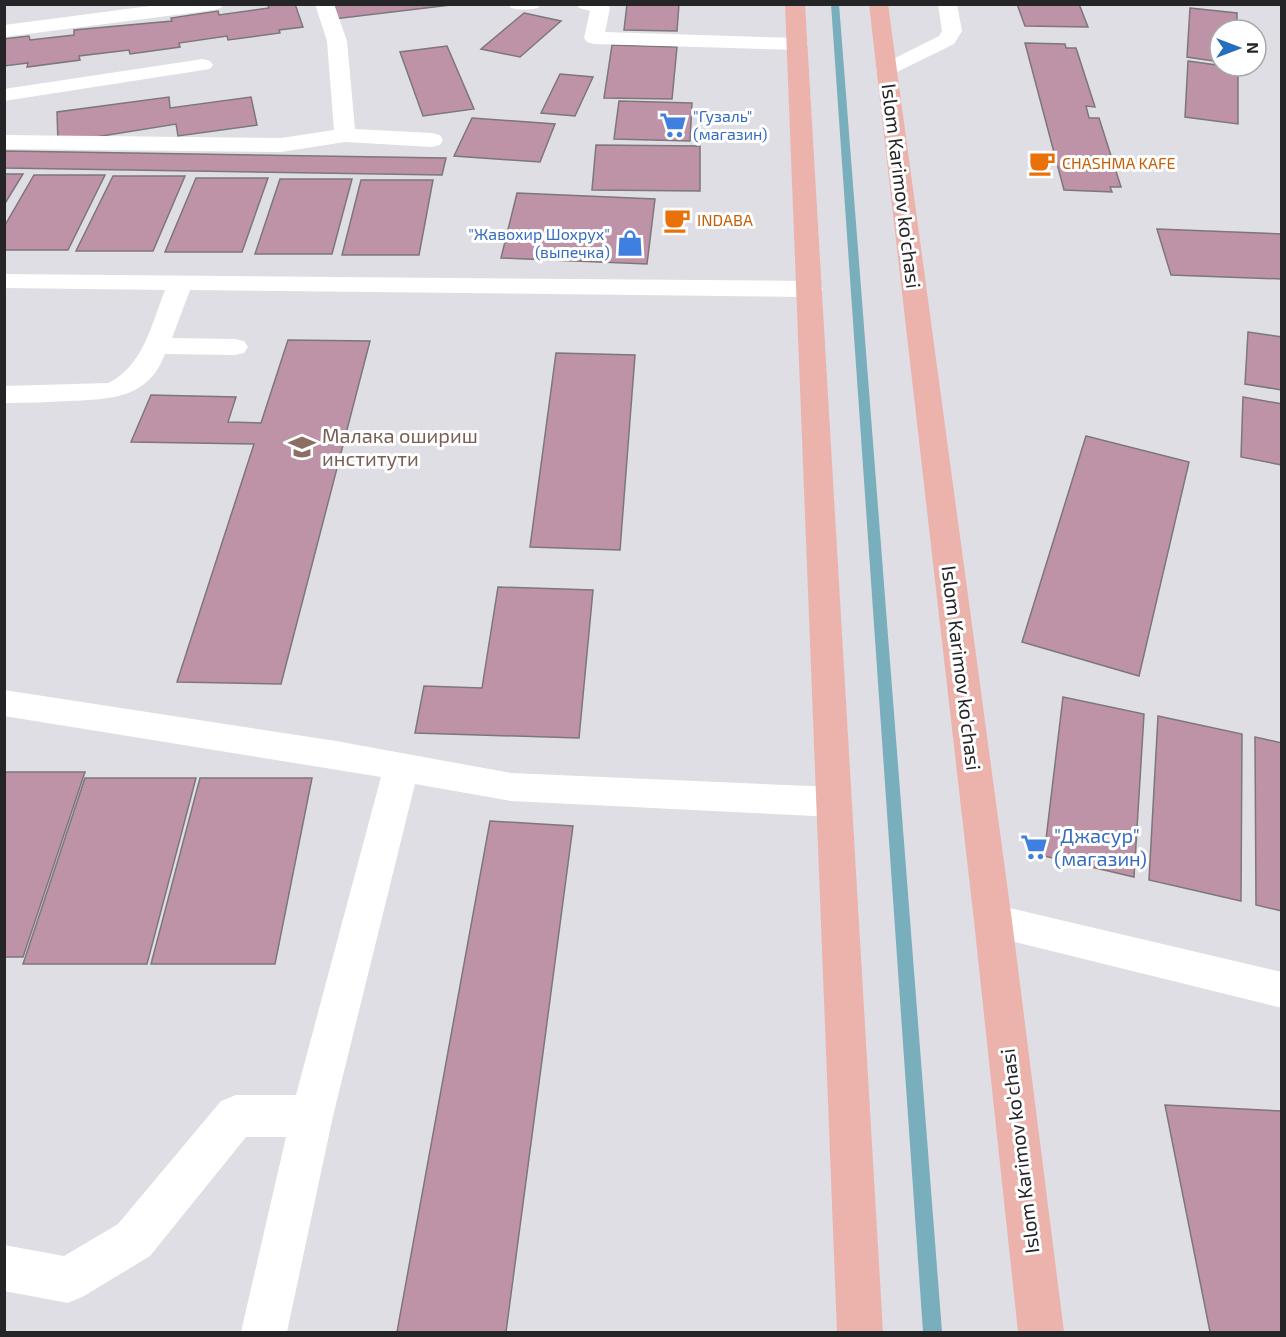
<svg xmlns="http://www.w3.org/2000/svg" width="1286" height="1337" font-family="'Exo 2',sans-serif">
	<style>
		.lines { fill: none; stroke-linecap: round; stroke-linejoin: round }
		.stream { fill: #79aebd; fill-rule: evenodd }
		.building { fill: #bf93a7; stroke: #7c7779; stroke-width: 1.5 }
		.minor { fill: #fff; fill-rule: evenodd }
		.major { fill: #ebb3ac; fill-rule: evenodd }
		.labels { text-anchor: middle; stroke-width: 6; stroke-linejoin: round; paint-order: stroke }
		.far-shop-label { font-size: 16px; fill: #366cbe; stroke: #fff; text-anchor: start }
		.far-food-label { font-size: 16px; fill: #c56008; stroke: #fff; text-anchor: start }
		.street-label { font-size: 20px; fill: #252527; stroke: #fff }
		.education-label { font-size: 20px; fill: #785e54; stroke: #fff; text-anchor: start }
		.shop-label { font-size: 20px; fill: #366cbe; stroke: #fff; text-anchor: start }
	</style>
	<rect width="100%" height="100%" fill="#dedee4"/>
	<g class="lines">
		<path class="stream" d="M831,4H839L942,1332H923Z"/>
	</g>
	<g class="building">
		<path d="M272,4H295L303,27L279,30L280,33L228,40L227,36L179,43L180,47L130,54L129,50L79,56L80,60L27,67L28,63L4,66V39L29,36L30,40L74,35V30L172,21L171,18L218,11L219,15L269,8L268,5Z"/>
		<path d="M330,4H459L334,19Z"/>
		<path d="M627,4H679L677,31L624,30Z"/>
		<path d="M1017,4H1079L1088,27L1025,26Z"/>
		<path d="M1190,8L1237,13V30H1220V62L1187,57Z"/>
		<path d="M524,13L561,21L520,57L481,49Z"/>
		<path d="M1025,43L1065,44L1066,48H1076L1095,107L1086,106L1089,118H1099L1121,187H1110L1112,192L1064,190Z"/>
		<path d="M612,45L677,47L672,99L604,98Z"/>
		<path d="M447,46L474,109L423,116L400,52Z"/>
		<path d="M1188,61L1238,68V124L1185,117Z"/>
		<path d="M560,74L593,77L575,116L541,113Z"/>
		<path d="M169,97L170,108L251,97L257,125L178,136L176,124L58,143L57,112Z"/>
		<path d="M619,101L692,103L690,141L614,139Z"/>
		<path d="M472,118L555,124L540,162L454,156Z"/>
		<path d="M596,145L700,146V191L592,190Z"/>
		<path d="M4,151L446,158L442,175L4,168Z"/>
		<path d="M4,174H23L4,205Z"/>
		<path d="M34,175H105L68,250H4V227Z"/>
		<path d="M113,176H185L153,251H76Z"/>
		<path d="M196,178H268L242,252H165Z"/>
		<path d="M280,179H352L332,254H255Z"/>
		<path d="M361,180H433L419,255H342Z"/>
		<path d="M517,193L655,199L647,264L501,258Z"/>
		<path d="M1157,229L1282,234V279L1171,275Z"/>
		<path d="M1248,332L1282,337V390L1245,384Z"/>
		<path d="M288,340L370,341L281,684L177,682L254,444L131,442L151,395L236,397L228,422L261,423Z"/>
		<path d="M556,353L635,355L620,550L530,547Z"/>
		<path d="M1243,397L1282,404V465L1241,457Z"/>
		<path d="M1086,436L1189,462L1139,676L1022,642Z"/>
		<path d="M498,587L593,590L579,738L415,733L424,686L482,688Z"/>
		<path d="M1063,697L1144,714L1134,877L1044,856Z"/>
		<path d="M1158,716L1242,734L1241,901L1149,880Z"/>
		<path d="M1255,737L1282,743V911L1256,905Z"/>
		<path d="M4,772H85L23,957H4Z"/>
		<path d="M85,778H196L147,964H23Z"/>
		<path d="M200,778H312L275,964H151Z"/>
		<path d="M490,821L573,826L506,1332H397Z"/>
		<path d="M1165,1105L1282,1111V1332H1210Z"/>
	</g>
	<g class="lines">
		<g class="minor">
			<path d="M165,4H223L221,8L214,10L4,37V25Z"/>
			<path d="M315,4H334L347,41L355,129L432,133L440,135L443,140L440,145L432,147L345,142L281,152L4,149V135L281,138L334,130L327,41Z"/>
			<path d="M509,4H540L538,8C529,10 520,10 511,8Z"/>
			<path d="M577,4H607L610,8L605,32L798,38L805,40L808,44L805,48L798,50L594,44L587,42L584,38L590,11L579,8Z"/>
			<path d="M938,4H957L962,31L954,44L893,74H879L876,70L879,66L939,36L942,31Z"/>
			<path d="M203,59L210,61L213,65L210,69L4,101V89Z"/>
			<path d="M4,274L810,281L819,284L823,289L819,294L810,297L190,290L172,338L235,339L244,341L248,347L244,353L235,355L165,354C148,399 111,399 69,401C48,402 26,403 4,403V386L108,383C143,367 152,323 165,290L4,288Z"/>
			<path d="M4,690L336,741L511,773L834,787L847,792L852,802L847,812L834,817L511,801L415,784L333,1116L287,1332H241L286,1137H246L150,1256L84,1296L68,1303L4,1291V1245L64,1256L118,1224L221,1101L236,1095H296L381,777L4,716Z"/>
			<path d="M993,904L1282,972V1008L979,933L974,921L979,909Z"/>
		</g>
		<g class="major">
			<path d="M785,4H805L883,1332H837Z"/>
			<path d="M869,4H888L1012,921L1064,1332H1018L974,921Z"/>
		</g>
	</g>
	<defs>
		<symbol id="supermarket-bare" viewBox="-9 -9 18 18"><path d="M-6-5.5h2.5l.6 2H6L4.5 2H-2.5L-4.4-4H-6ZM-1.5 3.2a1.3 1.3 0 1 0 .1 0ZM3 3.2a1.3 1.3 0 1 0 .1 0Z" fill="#3f7fe0" stroke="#fff" stroke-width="2.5" paint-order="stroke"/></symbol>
		<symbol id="cafe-bare" viewBox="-9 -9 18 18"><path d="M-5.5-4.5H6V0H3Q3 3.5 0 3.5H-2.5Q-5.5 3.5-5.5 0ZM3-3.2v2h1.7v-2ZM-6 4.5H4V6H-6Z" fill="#e8710a" stroke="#fff" stroke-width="2.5" paint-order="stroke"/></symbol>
		<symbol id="shop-bare" viewBox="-9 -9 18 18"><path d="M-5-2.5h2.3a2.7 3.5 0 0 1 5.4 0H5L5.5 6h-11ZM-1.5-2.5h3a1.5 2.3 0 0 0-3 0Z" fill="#3f7fe0" stroke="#fff" stroke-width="2.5" paint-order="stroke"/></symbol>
		<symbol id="school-bare" viewBox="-9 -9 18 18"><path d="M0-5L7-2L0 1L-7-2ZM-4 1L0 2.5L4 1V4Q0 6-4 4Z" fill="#8d6e63" stroke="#fff" stroke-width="2.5" paint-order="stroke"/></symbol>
	</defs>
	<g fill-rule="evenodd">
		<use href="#supermarket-bare" x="654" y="106" width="38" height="38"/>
		<use href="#cafe-bare" x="1023" y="144" width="38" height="38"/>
		<use href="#cafe-bare" x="658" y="201" width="38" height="38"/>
		<use href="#shop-bare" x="611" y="224" width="38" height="38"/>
		<use href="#school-bare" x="283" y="428" width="38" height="38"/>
		<use href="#supermarket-bare" x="1015" y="828" width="38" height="38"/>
	</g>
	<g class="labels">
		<g class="far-shop-label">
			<text x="693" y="122">"Гузаль"<tspan x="693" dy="18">(магазин)</tspan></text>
			<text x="610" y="240" text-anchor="end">"Жавохир Шохрух"<tspan x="610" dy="18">(выпечка)</tspan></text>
		</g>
		<g class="far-food-label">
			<text x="1062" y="169">CHASHMA KAFE</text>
			<text x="697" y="226">INDABA</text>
		</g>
		<g class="street-label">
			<text transform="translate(901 186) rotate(83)" y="7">Islom Karimov ko'chasi</text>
			<text transform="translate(961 668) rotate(83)" y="7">Islom Karimov ko'chasi</text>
			<text transform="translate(1020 1151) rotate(-97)" y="7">Islom Karimov ko'chasi</text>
		</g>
		<g class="education-label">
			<text x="322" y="443">Малака ошириш<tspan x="322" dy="23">институти</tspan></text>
		</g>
		<g class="shop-label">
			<text x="1054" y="843">"Джасур"<tspan x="1054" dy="23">(магазин)</tspan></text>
		</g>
	</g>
	<rect width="1286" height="1337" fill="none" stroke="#252527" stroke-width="12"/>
	<g transform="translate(1238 48) rotate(90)"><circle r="28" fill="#ffffff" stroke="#a8a8a9" stroke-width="1.5"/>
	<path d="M0-4.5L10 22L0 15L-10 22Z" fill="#256ebe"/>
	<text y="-9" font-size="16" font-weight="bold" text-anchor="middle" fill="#252527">N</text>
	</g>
</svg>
